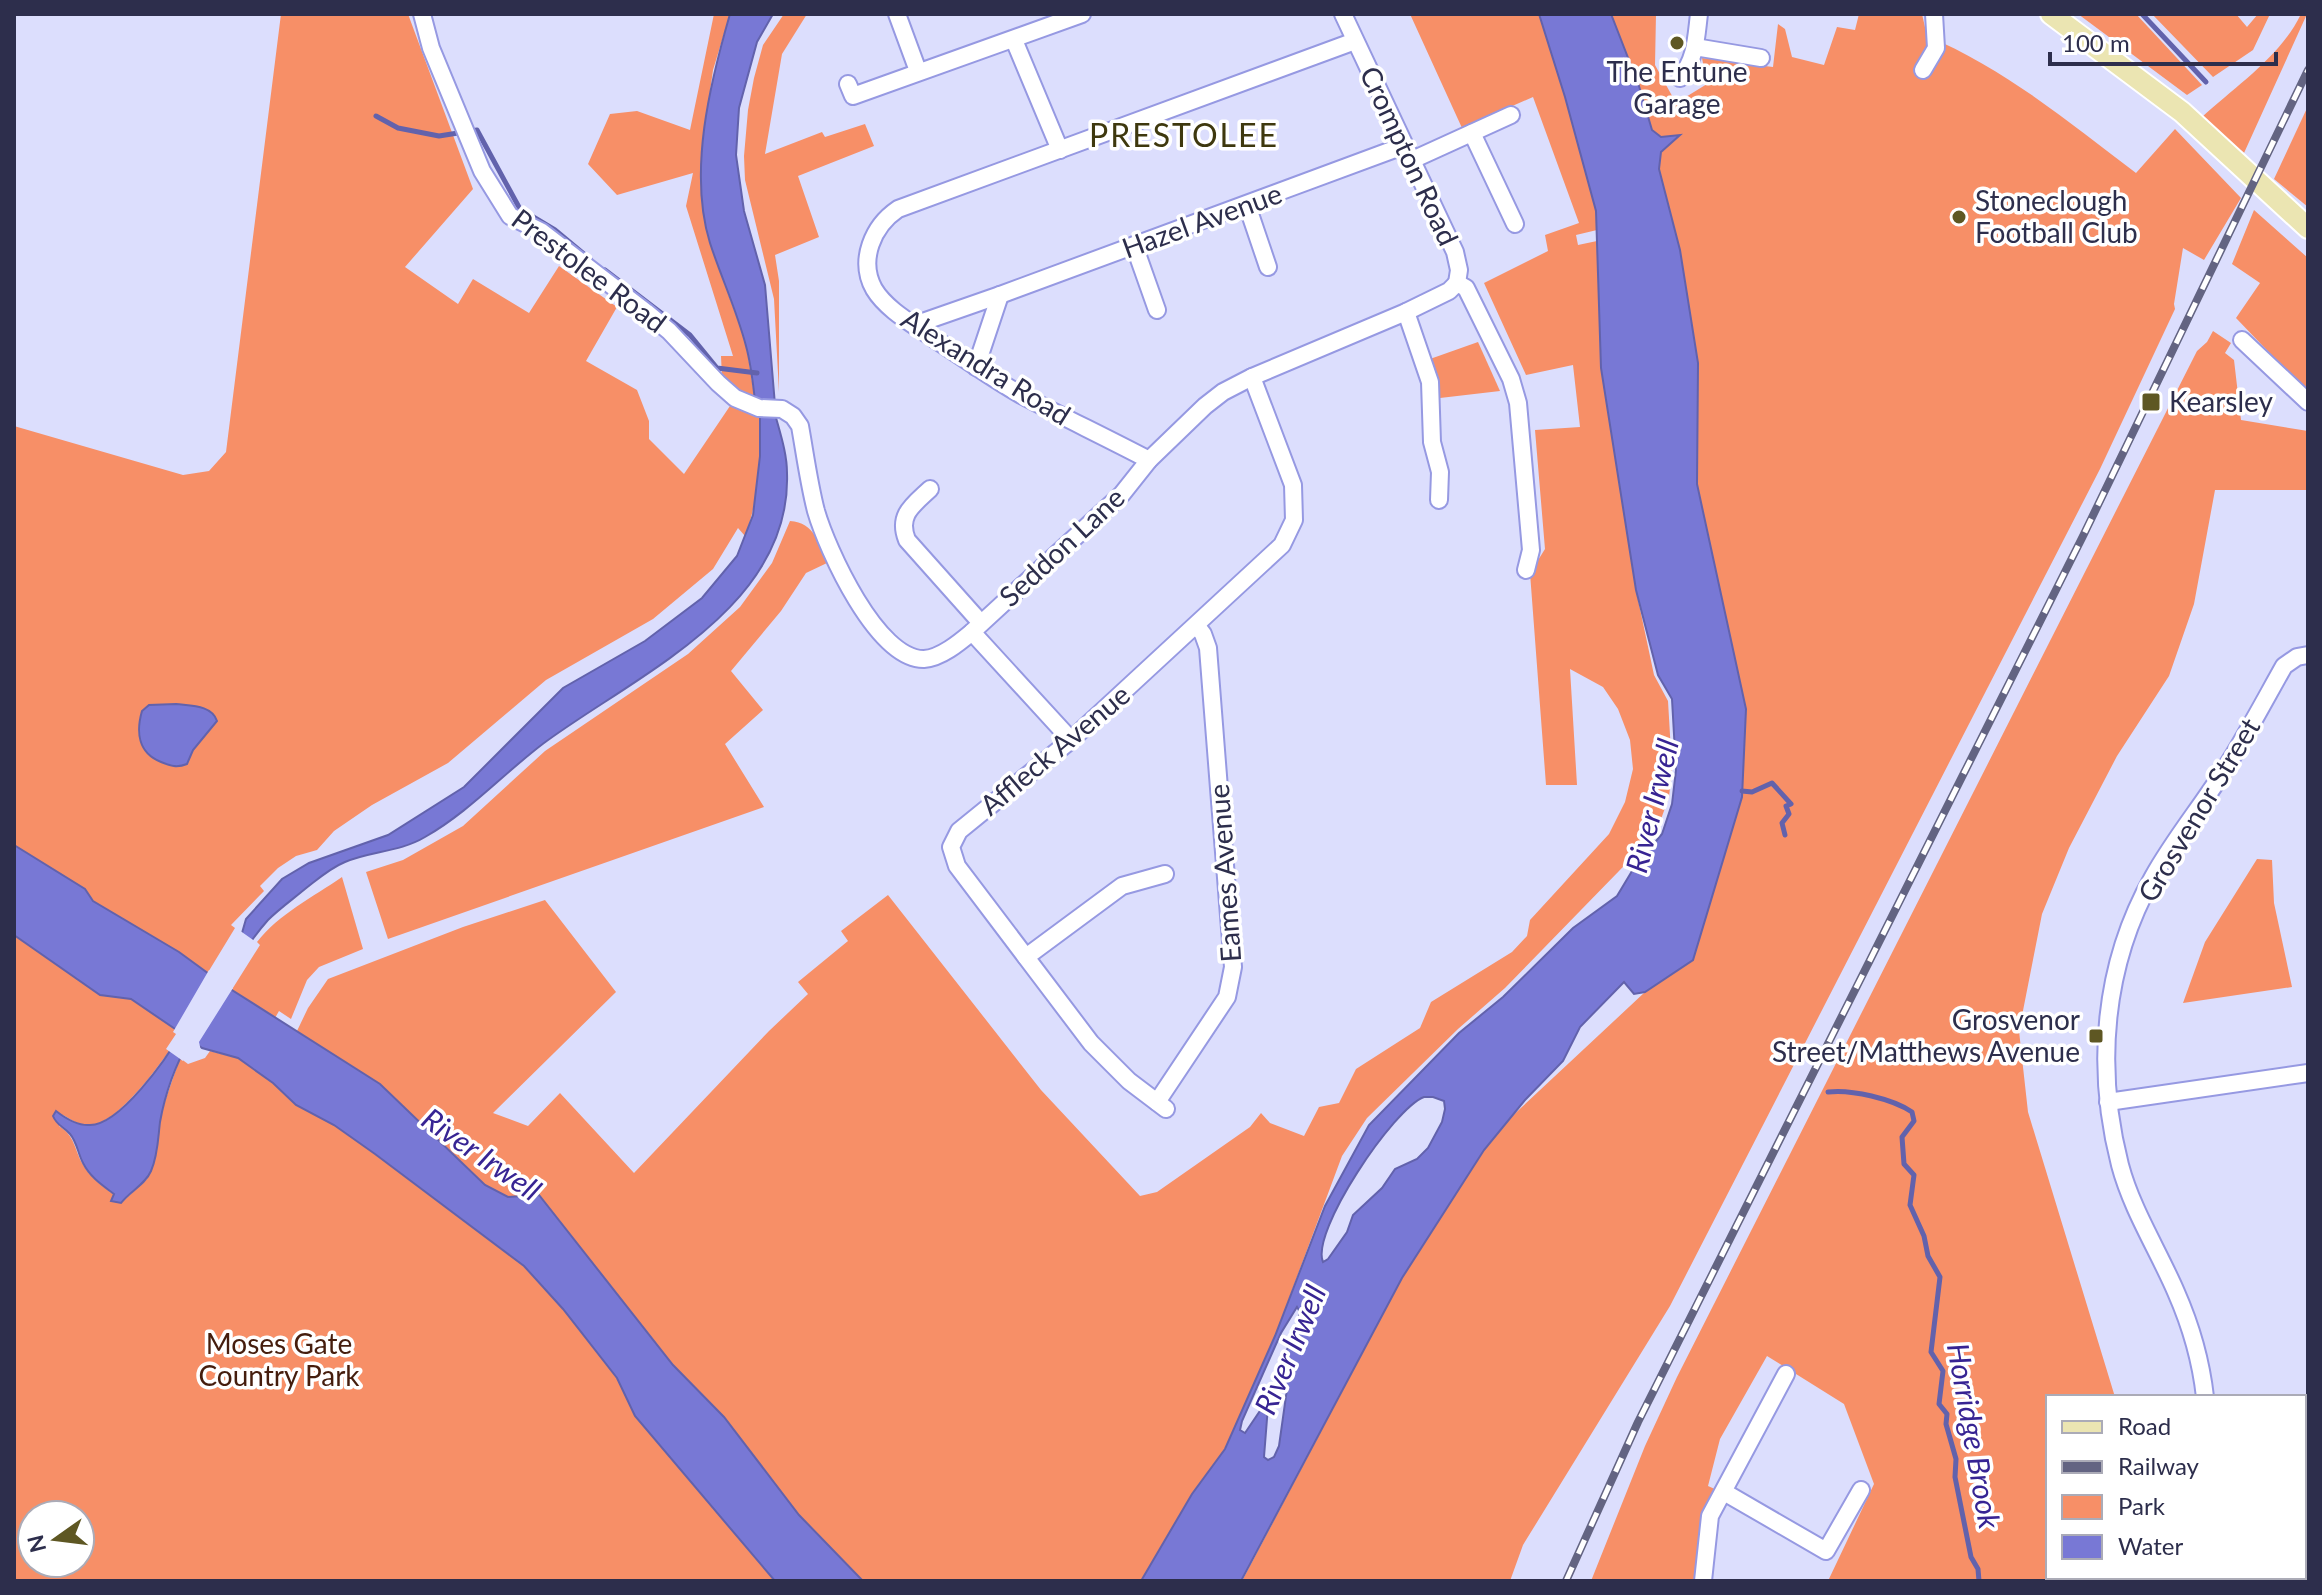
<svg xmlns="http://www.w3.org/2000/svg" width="2322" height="1595" font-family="Lato,sans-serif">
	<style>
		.green { fill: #f78f67; fill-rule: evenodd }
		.water { fill: #7878d5; stroke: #6262ac; stroke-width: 2; fill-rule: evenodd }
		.pier { fill: #dcdefd }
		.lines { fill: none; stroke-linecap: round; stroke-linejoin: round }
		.stream { stroke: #6262ac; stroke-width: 5 }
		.minor-casing { stroke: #9699e2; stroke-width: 20 }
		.major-casing { stroke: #fff; stroke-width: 24 }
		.minor { stroke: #fff; stroke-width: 16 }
		.major { stroke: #ebe5b2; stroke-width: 20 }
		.rail-casing { stroke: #636482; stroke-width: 8 }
		.rail { stroke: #fff; stroke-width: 5; stroke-dasharray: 15; stroke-linecap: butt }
		.poi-dot { fill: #5e5723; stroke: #fff; stroke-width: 3 }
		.labels { text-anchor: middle; stroke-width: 7; stroke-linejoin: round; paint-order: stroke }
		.poi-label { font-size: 28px; fill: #2d2e4c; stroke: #fff; text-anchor: start }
		.street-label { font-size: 28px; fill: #2d2e4c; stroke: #fff }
		.park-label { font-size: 28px; fill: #451d0d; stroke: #fff }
		.water-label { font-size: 30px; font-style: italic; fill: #372493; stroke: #fff }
		.quarter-label { font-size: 32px; letter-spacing: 2px; fill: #3e380e; stroke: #fff }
	</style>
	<rect width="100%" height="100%" fill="#dcdefd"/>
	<g class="green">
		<path d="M281,14H408L473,189L405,267L458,304L473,279L529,313L559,266L617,307L586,361L637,390L649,421V439L684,474L732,403L746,412L760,414C760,455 760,497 745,536L738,528L713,569L653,619L546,680L448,763L372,805L334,831L317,850L296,856L278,868L260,886L264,891L231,925L235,928L207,974L179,952L93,901L85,889L14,845V426L183,475L209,471L226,452Z"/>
		<path d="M714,14H730L713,70L703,142L709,241L746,343L755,401H750L722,378L721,356H733L686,206L693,173L617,195L588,164L610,114L637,111L690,130Z"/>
		<path d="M784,14H807L782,54L765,154L822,132L825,137L865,124L874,146L798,176L819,237L775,255L779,281V392L774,299L745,180L744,156L748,110L754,78L763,45Z"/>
		<path d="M1410,14H1539L1565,97L1596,211L1597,230L1576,235L1578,245L1597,241L1601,368L1636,590L1654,675L1668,701L1672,769L1669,797L1656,833L1505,988L1458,1029L1367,1118L1342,1156L1275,1336L1225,1450L1193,1494L1141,1581H863L799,1515L724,1417L673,1365L539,1195L508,1197L485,1185L380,1084L297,1031L308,1008L328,979L463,927L545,900L616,992L493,1113L528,1126L560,1093L634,1173L769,1031L808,994L798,982L848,941L841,931L888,895L1041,1090L1140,1196L1157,1192L1250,1127L1261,1113L1270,1123L1304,1136L1319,1107L1339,1103L1356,1069L1420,1028L1431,1002L1512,952L1527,936L1530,920L1609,834L1625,802L1633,769L1630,740L1618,709L1603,687L1570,669L1577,785H1546L1530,573L1545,549L1535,430L1580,427L1573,365L1526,375L1484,283L1548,251L1545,235L1579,223L1533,97L1462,128Z"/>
		<path d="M1611,14H1656L1655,65L1676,103L1707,84L1702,58L1773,67L1778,24L1785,29L1792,57L1824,65L1837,27L1855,30L1859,14H1922L1927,36C2004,68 2070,123 2136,173L2175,129L2241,198L2204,260L2183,248L2174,304L2175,309L2100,469L1670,1306L1523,1545L1510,1581H1242L1402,1278L1476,1150L1645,992L1693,960L1698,363L1680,250L1659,169L1661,152L1678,135L1661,137L1652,130L1639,86Z"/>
		<path d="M2078,14H2136L2202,85L2187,95Z"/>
		<path d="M2152,14H2236L2247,27L2258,14H2270L2253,50L2213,77Z"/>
		<path d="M2301,14H2307L2244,153L2202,117C2236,86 2281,56 2301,14Z"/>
		<path d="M2308,106V207L2274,179Z"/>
		<path d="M2254,210L2308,258V393L2236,318L2260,283L2232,264Z"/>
		<path d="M2213,331L2231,343L2225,353L2234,360L2241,420L2308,431V490H2215L2194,604L2169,676L2117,756L2069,848L2042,914L2019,1031L2028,1112L2115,1397H2048V1577H2106V1581H1828L1874,1484L1844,1404L1767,1356L1720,1439L1708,1486L1717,1490C1698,1518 1697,1548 1695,1581H1591L1645,1446L1677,1377L2197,351L2207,342Z"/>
		<path d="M1478,342L1500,391L1440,398L1430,359Z"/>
		<path d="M790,521C815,523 818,542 827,563L806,573L781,611L731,671L763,710L725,744L764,807L388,939L366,872L403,860L463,826L545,751L688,654L740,607L772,563Z"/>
		<path d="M2257,859L2272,860L2274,903L2292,987L2183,1003L2205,942Z"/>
		<path d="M342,877L363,949L319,967L307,980L291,1019L279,1011L275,1018L231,991L260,945L257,942C279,914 313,897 342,877Z"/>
		<path d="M14,935L100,995L131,999L181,1033C167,1056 119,1124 91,1125C79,1126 72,1120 63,1115L59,1126C75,1136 74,1148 82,1163C90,1178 102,1185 114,1195L112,1201L121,1203L147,1179L165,1101L180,1058L188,1064L205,1058L210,1051L238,1058L273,1083L296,1105L334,1125L375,1154L524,1266L563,1309L617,1378L637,1418L775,1581H14ZM32,1515H80V1563H32Z"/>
	</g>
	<g class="water">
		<path d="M730,14H773L757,42L739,108L736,155L744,211L765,285L775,405L755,401C753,383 751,364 746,346C737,311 721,277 710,243C688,172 710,83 730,14Z"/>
		<path d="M1539,14H1611L1639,86L1652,130L1661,137L1680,135L1661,152L1659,169L1680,250L1698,363L1697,484L1746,709L1742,797L1693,960L1645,992L1634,994L1624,982L1580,1027L1563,1061L1525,1100L1484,1150L1402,1278L1241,1581H1141L1192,1494L1225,1449L1275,1336L1325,1206L1369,1125L1459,1033L1503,997L1573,928L1617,896L1635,866L1662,834L1672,804L1676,770L1672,699L1658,675L1636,590L1601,368L1596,211L1565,97ZM1424,1097H1433L1444,1101L1445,1109L1442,1122L1428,1148L1417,1159L1395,1169L1382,1188L1353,1215L1347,1232L1328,1259L1323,1262C1310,1232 1394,1108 1424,1097ZM1297,1307L1300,1312L1292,1341L1280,1361L1281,1376L1287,1389L1279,1446L1274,1457L1268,1460L1264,1457L1268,1406L1264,1405L1245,1433L1240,1430L1242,1421L1281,1333Z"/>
		<path d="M760,414H775C780,433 787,453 787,473C792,608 636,675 544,743C504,773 469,812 425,837C400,852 371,851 345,862C330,868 318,879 305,889C293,899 279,909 268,920C250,940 237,963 224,985L380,1084L485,1185L508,1197L539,1195L673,1365L724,1417L799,1515L863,1581H775L635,1416L617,1378L563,1309L524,1266L375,1154L334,1125L296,1105L273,1083L238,1058L202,1048L190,1039C176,1064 165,1094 160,1122C158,1138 158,1155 151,1171C145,1185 130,1191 121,1203L111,1201L114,1194C102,1185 90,1177 83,1163C78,1154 77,1142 70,1134C63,1126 57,1126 53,1116L56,1111C65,1118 77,1126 90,1125C120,1125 167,1058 181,1033L131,999L100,995L14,935V845L85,889L93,901L179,952L216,979L240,940L246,919L282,879L309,863L388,835L464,787L563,688L645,641L702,598L737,556L753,515L760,456Z"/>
		<path d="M176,704C191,706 212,705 217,721L193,750L187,764C177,768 171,766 161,762C138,753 136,732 142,711L149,705Z"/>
	</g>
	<path class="pier" d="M239,930L256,942L229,984L233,988L199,1042L201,1051L190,1044L183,1061L166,1049L176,1034L173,1032L209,970L214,973L236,939Z"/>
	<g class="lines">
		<g class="stream">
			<path d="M2142,14L2206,82"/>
			<path d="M376,116L398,128L439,136L477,130L520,209L555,230L590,259"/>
			<path d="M605,270L690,335L717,368L757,373"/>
			<path d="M1742,791L1752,792L1772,783L1791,804L1786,806L1789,814L1782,823L1785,835"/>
			<path d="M1828,1092C1851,1089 1893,1099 1912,1112L1914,1121L1902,1137L1904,1164L1914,1175L1910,1205L1924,1236L1928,1256L1940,1277L1931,1352L1943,1371L1939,1404L1947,1414L1946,1424L1956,1459L1955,1477L1971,1557L1978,1569L1979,1581"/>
		</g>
		<defs>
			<g id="minor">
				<path d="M422,14L431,48L482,171L510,216L542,232L646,312L669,331L718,383L735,398L759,408L782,409L793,416L800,426C805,454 809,484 816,511C827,549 877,660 924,659C941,658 960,642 972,632L1122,494L1149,460L1205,406L1223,392L1252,377L1406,312L1449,291L1457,283"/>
				<path d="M897,14L918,71"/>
				<path d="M1343,14L1455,252L1459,270L1457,283"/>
				<path d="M1014,40L1060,150"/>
				<path d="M1695,47L1761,58"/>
				<path d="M1923,70L1936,48L1934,14"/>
				<path d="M1680,78C1696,59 1696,38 1699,14"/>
				<path d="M848,84L853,96L1082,14"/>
				<path d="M1472,133L1515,224"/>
				<path d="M1410,161L1511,115"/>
				<path d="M1247,205L1268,267"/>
				<path d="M1134,245L1157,310"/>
				<path d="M1457,283L1466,288L1511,379L1518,403L1531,550L1526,570"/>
				<path d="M1406,312L1430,382L1432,442L1440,472L1439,500"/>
				<path d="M914,325L1000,295L1403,146"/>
				<path d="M2242,340L2308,402"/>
				<path d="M976,367L1000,295"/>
				<path d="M1149,460C1107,438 1065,418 1023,396C991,378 961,356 930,336C911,323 886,309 874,289C858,260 873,226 898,209L1355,41"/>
				<path d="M930,489C913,505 897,515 907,540L981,623"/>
				<path d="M972,632L1071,740"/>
				<path d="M1026,957L1122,886L1165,874"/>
				<path d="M1157,1102L1227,997L1233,967L1208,648L1203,634L1197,626"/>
				<path d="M2108,1102L2308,1073"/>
				<path d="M1166,1109L1129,1081L1091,1043L957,866L951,847L959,831L1071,740L1282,545L1294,520L1293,485L1252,377"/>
				<path d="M2205,1397C2201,1361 2191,1326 2176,1292C2158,1250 2132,1210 2120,1165C2095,1068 2103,965 2153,877C2175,837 2206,801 2230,761C2249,730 2266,698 2284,666L2297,657L2308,655"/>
				<path d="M2304,1459L2308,1458"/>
				<path d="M1724,1492L1826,1551L1861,1490"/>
				<path d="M1703,1581L1710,1516L1786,1374"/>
				<path d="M2191,1581L2192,1577"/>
			</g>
			<path id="major" d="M2051,14L2182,112L2308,228"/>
		</defs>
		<use href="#minor" class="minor-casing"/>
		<use href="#major" class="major-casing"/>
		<use href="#minor" class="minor"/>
		<use href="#major" class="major"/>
		<defs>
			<path id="rail" d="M1566,1581L1638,1422L2083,536L2308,70"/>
		</defs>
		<use href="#rail" class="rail-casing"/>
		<use href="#rail" class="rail"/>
	</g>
	<g class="poi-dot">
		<circle cx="1677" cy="43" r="8"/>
		<circle cx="1959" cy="217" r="8"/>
		<rect x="2141" y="392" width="20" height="20" rx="4"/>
		<rect x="2088" y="1028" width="16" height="16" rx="4"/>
	</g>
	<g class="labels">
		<g class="poi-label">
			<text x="1677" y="82" text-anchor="middle">The Entune<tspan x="1677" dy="32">Garage</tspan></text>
			<text x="1975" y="211">Stoneclough<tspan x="1975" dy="32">Football Club</tspan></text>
			<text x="2169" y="412">Kearsley</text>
			<text x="2080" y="1030" text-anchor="end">Grosvenor<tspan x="2080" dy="32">Street/Matthews Avenue</tspan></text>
		</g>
		<g class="street-label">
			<text transform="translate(1409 156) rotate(65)" y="10">Crompton Road</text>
			<text transform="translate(1202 221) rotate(-20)" y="10">Hazel Avenue</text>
			<text transform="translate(589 271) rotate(37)" y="10">Prestolee Road</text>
			<text transform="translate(986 367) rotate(32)" y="10">Alexandra Road</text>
			<text transform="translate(1062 547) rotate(-43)" y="10">Seddon Lane</text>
			<text transform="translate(1055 750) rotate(-40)" y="10">Affleck Avenue</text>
			<text transform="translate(2199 810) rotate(-59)" y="10">Grosvenor Street</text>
			<text transform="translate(1225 873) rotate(-94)" y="10">Eames Avenue</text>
		</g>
		<g class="park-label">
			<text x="279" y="1354">Moses Gate<tspan x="279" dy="32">Country Park</tspan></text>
		</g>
		<g class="water-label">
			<text transform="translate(1653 806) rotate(-76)" y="10">River Irwell</text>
			<text transform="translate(481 1155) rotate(35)" y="10">River Irwell</text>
			<text transform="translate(1291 1350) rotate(-67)" y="10">River Irwell</text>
			<text transform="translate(1973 1436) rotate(80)" y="10">Horridge Brook</text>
		</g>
		<g class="quarter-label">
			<text x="1184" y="147">PRESTOLEE</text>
		</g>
	</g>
	<rect width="2322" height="1595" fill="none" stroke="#2d2e4c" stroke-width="32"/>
	<rect x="2046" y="1395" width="260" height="184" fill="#ffffff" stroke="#ababb7" stroke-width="2"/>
	<rect x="2062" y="1421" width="40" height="12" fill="#ebe5b2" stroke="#ababb7" stroke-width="2"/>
	<text x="2118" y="1435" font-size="24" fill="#2d2e4c">Road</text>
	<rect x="2062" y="1461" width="40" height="12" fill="#636482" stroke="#ababb7" stroke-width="2"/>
	<text x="2118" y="1475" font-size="24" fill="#2d2e4c">Railway</text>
	<rect x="2062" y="1495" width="40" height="24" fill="#f78f67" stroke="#ababb7" stroke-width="2"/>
	<text x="2118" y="1515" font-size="24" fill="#2d2e4c">Park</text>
	<rect x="2062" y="1535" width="40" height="24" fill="#7878d5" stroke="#ababb7" stroke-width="2"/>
	<text x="2118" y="1555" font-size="24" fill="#2d2e4c">Water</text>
	<g transform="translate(56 1539) rotate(256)"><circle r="38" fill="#ffffff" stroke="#ababb7" stroke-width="2"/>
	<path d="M0-6L14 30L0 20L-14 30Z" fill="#5e5723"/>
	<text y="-12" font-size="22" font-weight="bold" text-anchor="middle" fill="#2d2e4c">N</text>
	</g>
	<path d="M2050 52v12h226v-12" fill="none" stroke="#2d2e4c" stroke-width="4"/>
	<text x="2062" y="52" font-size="24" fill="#2d2e4c" stroke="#ffffff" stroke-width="6" paint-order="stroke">100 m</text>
</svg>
